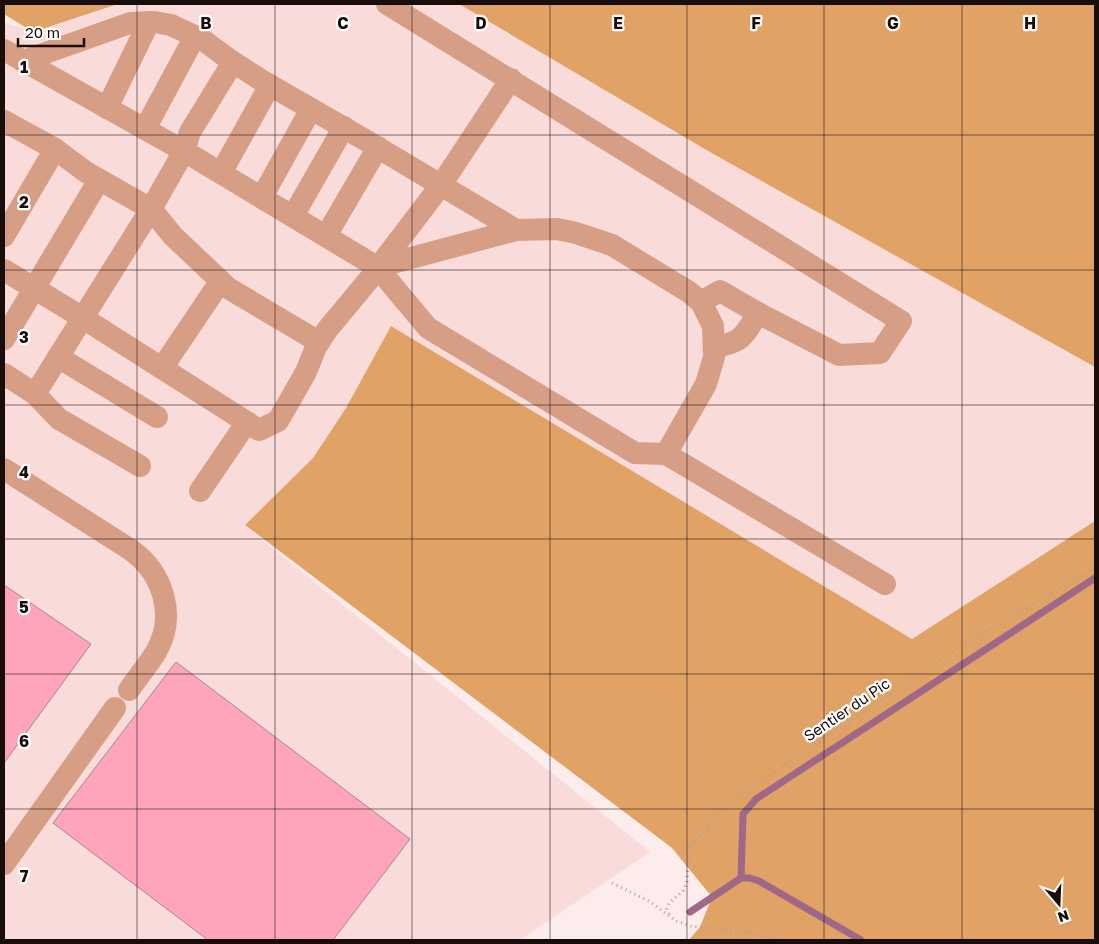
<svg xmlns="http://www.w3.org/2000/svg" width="1099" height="944" font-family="'Golos Text',sans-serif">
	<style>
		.built { fill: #f9dcda }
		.forest { fill: #e1a265 }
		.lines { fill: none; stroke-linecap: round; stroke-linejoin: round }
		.stream { stroke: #9f6788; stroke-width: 7 }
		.building { fill: #fea5bc; stroke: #a7858d }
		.path { stroke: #ae9f9e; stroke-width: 3; stroke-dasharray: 1 4; stroke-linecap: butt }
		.minor { stroke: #d79e86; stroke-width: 22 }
		.grid { fill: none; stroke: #190d0c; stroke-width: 1; stroke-opacity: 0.55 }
		.labels { text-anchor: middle; stroke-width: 4.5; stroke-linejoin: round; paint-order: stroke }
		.street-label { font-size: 15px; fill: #190d0c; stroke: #fdfdfd }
		.grid-label { font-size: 16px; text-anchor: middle; font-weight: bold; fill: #190d0c; stroke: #fdfdfd; stroke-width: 4.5; stroke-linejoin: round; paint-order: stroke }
	</style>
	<rect width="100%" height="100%" fill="#fceceb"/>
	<path class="built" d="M118,4H459L708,151L1095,367V521L912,639L391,326L346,408L313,458L245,526L650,852L520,940H4V22L34,32Z"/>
	<g class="forest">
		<path d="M4,4H118L33,32L4,14Z"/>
		<path d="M459,4H1095V367L708,151Z"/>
		<path d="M391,326L912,639L1095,521V940H689L700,927L712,897L672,848L245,525L313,458L346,408Z"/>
	</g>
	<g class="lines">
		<g class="stream">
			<path d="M741,878L743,814L756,799L1095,578"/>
			<path d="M690,912L741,878H750L759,881L861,940"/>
		</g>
	</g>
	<g class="building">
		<path d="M4,585L91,644L4,763Z"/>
		<path d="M176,662L410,839L333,940H208L53,823Z"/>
	</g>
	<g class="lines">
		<g class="path">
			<path d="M612,883L649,901L676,921L691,926L747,932L778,940"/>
			<path d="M669,914L667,909L669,903L683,891L687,882L689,847L696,840L708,830L712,820L723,807L957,649L1095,568"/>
		</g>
		<g class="minor">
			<path d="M387,4L901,321L880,353L839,355L758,313C743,337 743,342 714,347"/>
			<path d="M4,50L184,151L377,267L428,328L635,453L666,454L706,384L714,357L713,326L701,302L689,292L612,245L576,233L557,229L516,230L377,267"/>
			<path d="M23,61L130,23L155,22L171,25L203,40L230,60L261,80L360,137L516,230"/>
			<path d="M233,62L190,132L184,151L151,209L173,236L228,288L319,342"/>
			<path d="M107,108L149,22"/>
			<path d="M4,121L55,149L86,172L151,209L35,394L4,374"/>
			<path d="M145,129L195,36"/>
			<path d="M221,173L270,85"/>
			<path d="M262,197L311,109"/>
			<path d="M293,216L344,127"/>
			<path d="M4,236L55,149"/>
			<path d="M326,236L378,147"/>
			<path d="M4,270L83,318L259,430L278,421L306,372L316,347L327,330L371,277L441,185L511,79"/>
			<path d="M701,302L720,291L758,313"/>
			<path d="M4,339L99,180"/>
			<path d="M58,357L157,417"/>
			<path d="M162,368L220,282"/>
			<path d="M35,394L59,419L140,466"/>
			<path d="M666,454L885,584"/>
			<path d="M4,469L131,550C163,573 177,616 156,652C148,665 138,677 129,690"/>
			<path d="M200,491L247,422"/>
			<path d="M4,864L115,708"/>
		</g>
	</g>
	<path class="grid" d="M137,4V940M275,4V940M412,4V940M550,4V940M687,4V940M824,4V940M962,4V940M4,135H1095M4,270H1095M4,405H1095M4,539H1095M4,674H1095M4,809H1095"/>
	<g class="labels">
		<g class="street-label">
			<text transform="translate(847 710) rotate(-34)" y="5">Sentier du Pic</text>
		</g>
	</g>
	<g class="grid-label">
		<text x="206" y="29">B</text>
		<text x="343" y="29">C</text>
		<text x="481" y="29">D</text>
		<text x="618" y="29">E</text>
		<text x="756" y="29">F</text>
		<text x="893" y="29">G</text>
		<text x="1030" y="29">H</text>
		<text x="24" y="73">1</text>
		<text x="24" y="208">2</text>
		<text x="24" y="343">3</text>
		<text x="24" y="478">4</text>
		<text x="24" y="613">5</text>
		<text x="24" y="747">6</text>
		<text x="24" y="882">7</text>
	</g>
	<rect width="1099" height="944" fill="none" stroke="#190d0c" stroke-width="10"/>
	<g transform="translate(1059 904) rotate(161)" stroke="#fdfdfd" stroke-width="4" paint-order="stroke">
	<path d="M0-4L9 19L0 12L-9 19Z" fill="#190d0c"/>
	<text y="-8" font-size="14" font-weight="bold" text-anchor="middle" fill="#190d0c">N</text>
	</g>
	<path d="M18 38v8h66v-8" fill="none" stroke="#190d0c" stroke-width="2.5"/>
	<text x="25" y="38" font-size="15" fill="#190d0c" stroke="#fdfdfd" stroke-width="4" paint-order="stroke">20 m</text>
</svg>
